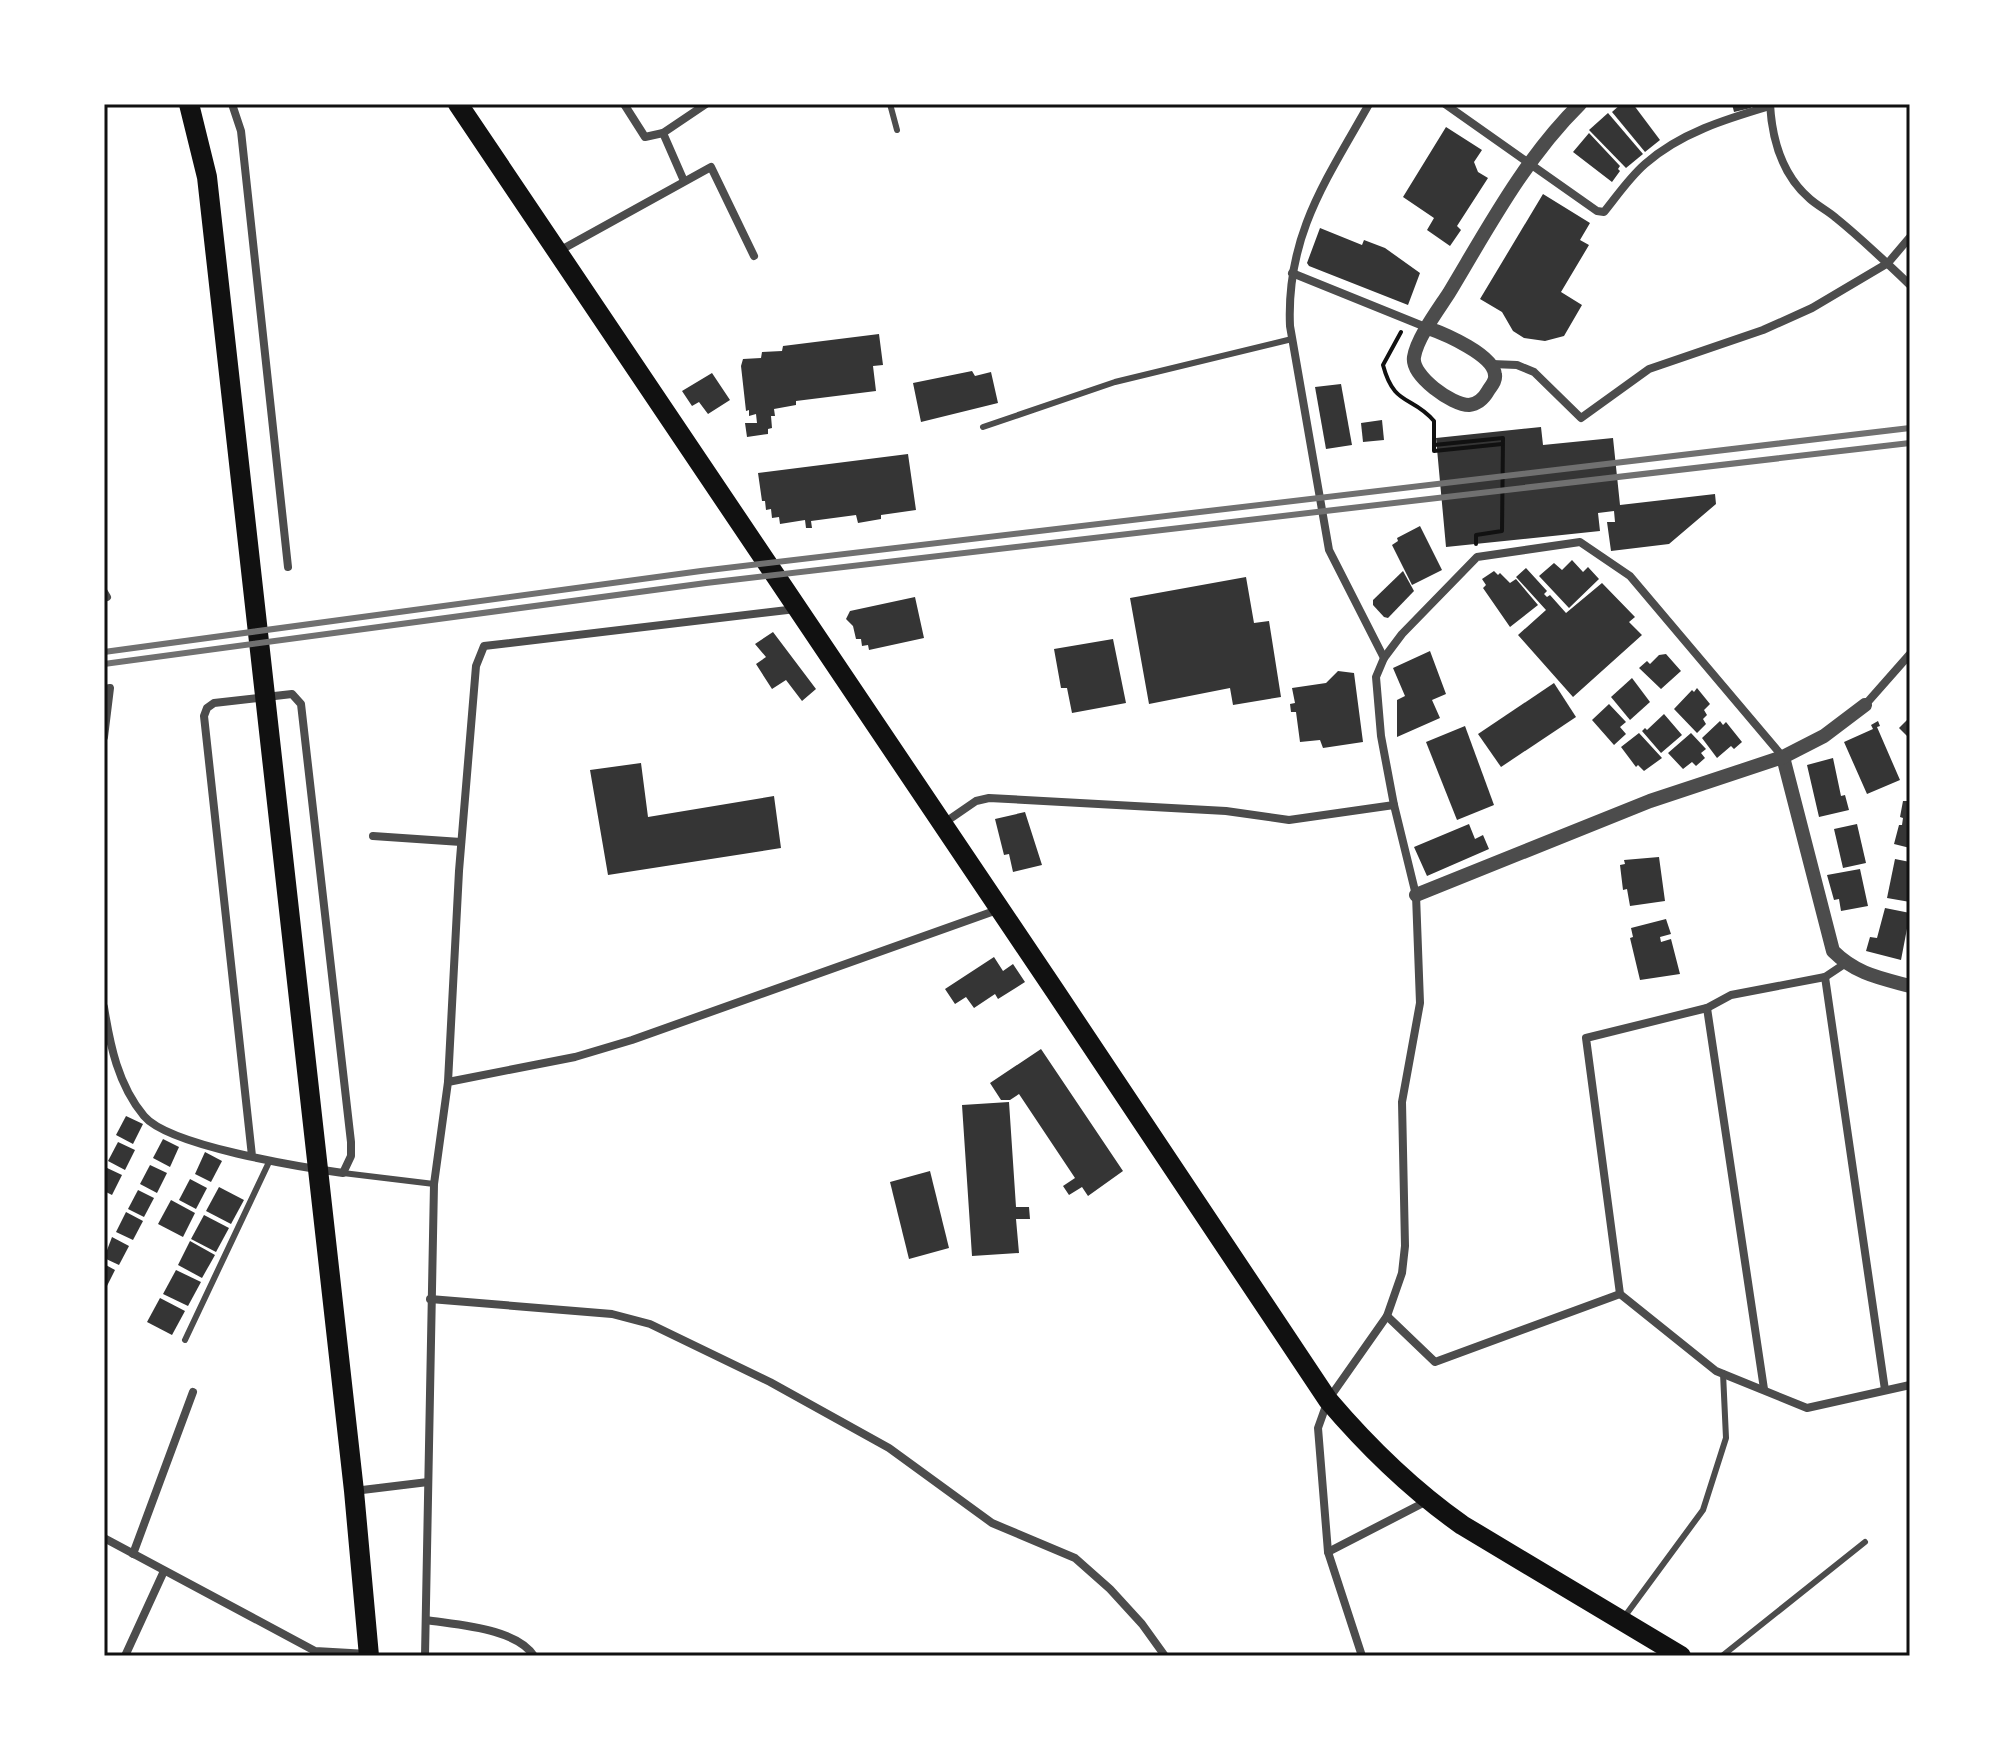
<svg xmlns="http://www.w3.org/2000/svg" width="2014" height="1760" font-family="Manrope,sans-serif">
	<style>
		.building { fill: #353535 }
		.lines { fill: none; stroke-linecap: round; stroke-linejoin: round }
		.path { stroke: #111; stroke-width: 4 }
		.service { stroke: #4c4c4c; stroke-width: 6 }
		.minor { stroke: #4c4c4c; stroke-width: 8 }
		.tertiary { stroke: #4c4c4c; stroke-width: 14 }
		.primary { stroke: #111; stroke-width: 20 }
		.rail { stroke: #707070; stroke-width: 6 }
		.neatline { fill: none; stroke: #111; stroke-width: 3 }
	</style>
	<rect width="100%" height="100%" fill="#fff"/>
	<g class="building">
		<path d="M1621,104H1633L1660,140L1645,152L1612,112Z"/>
		<path d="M1732,104H1750L1751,108L1734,112Z"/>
		<path d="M1608,113L1643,154L1626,168L1589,130Z"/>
		<path d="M1446,127L1482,150L1474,162L1478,172L1488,178L1457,226L1461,230L1450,246L1427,230L1434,218L1403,197Z"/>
		<path d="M1589,133L1620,166L1618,169L1620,171L1612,182L1573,152Z"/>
		<path d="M1543,194L1590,223L1580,240L1589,245L1561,292L1582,305L1564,336L1545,341L1524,338L1513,331L1502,312L1480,299Z"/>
		<path d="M1320,228L1362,245L1364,240L1385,248L1420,273L1408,305L1309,266L1307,263Z"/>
		<path d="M879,334L883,365L873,366L876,391L796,401V405L774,409L775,416H771L772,428L768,429V434L747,437L745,423H757L756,414L749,416V410L746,411L741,366L743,359L761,358L762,352L782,351L783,346Z"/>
		<path d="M972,371L975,376L991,372L998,403L921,422L913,383Z"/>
		<path d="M712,373L730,400L708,414L699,402L692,406L682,391Z"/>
		<path d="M1341,384L1352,445L1326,449L1315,387Z"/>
		<path d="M1382,420L1384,440L1363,442L1361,423Z"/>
		<path d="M1541,427L1543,445L1613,438L1620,505L1715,494L1716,504L1669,544L1611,551L1607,522H1615L1614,511L1598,513L1600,531L1446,547L1436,438Z"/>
		<path d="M908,454L916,510L881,515V519L858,523L856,515L811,521L812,528H806L805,520L780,524L779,517L772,518L771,509L766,510L765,501H762L758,473Z"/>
		<path d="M1420,526L1442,570L1412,585L1392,545L1398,541L1397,538Z"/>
		<path d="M1572,560L1583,572L1588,567L1599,579L1569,608L1539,576L1554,563L1562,570Z"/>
		<path d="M1526,568L1547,591L1544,594L1547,597L1550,595L1566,613L1602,583L1635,617L1629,622L1642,635L1573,697L1518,635L1546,610L1516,577Z"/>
		<path d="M1403,571L1414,591L1388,618L1384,617L1373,605V600Z"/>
		<path d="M1494,571L1498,575L1500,573L1510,583L1516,579L1538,605L1510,627L1483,588L1486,585L1482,579Z"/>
		<path d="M1246,577L1254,623L1269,621L1281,697L1233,705L1230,688L1149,704L1130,598Z"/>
		<path d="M915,597L924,638L869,650L868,645L862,646L861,639H856L853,626L846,619L850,611Z"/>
		<path d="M773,632L816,689L802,701L786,680L772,689L756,664L766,657L755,644Z"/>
		<path d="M1113,639L1126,703L1072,713L1067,688H1061L1054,649Z"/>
		<path d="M1430,651L1446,694L1432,700L1440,718L1397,737V700L1405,696L1393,668Z"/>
		<path d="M1666,654L1681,671L1661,689L1639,668L1647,661L1650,664L1659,655Z"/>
		<path d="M1338,671L1354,673L1363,742L1323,748L1320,740L1300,742L1296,712H1291L1290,704L1295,703L1292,688L1326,683Z"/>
		<path d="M1632,678L1650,702L1630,720L1611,697Z"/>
		<path d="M1554,683L1576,717L1501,767L1478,734Z"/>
		<path d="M1697,688L1710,704L1704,710L1707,715L1703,719L1706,724L1697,733L1674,709L1692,690L1694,692Z"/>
		<path d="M1609,704L1626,722L1620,727L1626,734L1614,745L1592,720Z"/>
		<path d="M1664,714L1682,735L1661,753L1642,731L1645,728L1647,730Z"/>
		<path d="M1910,717V739L1899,728Z"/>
		<path d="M1720,721L1723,725L1726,722L1742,742L1734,749L1731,746L1717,758L1702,738Z"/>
		<path d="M1878,721L1880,726L1877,727L1900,780L1867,794L1844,742L1873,729L1871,725Z"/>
		<path d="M1465,726L1494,805L1457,820L1426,742Z"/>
		<path d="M1639,733L1662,758L1644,771L1638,765L1636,767L1621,747Z"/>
		<path d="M1691,733L1706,749L1701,753L1705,758L1696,766L1692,762L1683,769L1668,753Z"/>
		<path d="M1833,758L1841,796L1845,795L1849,810L1819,817L1807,765Z"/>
		<path d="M641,763L648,817L774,796L781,848L608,875L590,770Z"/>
		<path d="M1903,801H1910V848L1894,844L1899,825H1902L1903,818L1900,817Z"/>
		<path d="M1025,812L1042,865L1013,872L1009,854L1004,855L995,819Z"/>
		<path d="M1469,824L1475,839L1483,835L1489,849L1427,876L1414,847Z"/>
		<path d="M1857,824L1866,863L1843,868L1834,829Z"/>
		<path d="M1659,857L1665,901L1630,906L1627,889L1623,890L1620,865L1625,864L1624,860Z"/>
		<path d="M1895,859L1910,862V902L1887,898Z"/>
		<path d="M1860,869L1868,906L1841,911L1839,899L1834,900L1827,875Z"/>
		<path d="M1885,908L1910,913L1901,960L1866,951L1870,937L1877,938Z"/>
		<path d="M1666,919L1671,934L1660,937L1661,942L1671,939L1680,974L1640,980L1630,938L1633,937L1631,928Z"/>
		<path d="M994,957L1003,971L1013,964L1025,982L998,999L995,994L974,1008L966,997L955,1004L945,989Z"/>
		<path d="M1041,1049L1123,1171L1088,1196L1082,1187L1069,1195L1063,1186L1075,1178L1019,1094L1010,1100H1001L990,1083Z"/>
		<path d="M1009,1102L1016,1207H1029L1030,1219H1016L1019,1253L972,1256L962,1105Z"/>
		<path d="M126,1116L143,1124L133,1144L116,1135Z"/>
		<path d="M163,1139L179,1147L170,1167L153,1158Z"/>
		<path d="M118,1142L135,1150L125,1170L108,1161Z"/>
		<path d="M205,1152L222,1161L211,1182L195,1174Z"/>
		<path d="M150,1165L167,1173L157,1193L140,1184Z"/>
		<path d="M105,1167L122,1175L112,1195L104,1191Z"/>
		<path d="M930,1171L949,1248L909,1259L890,1182Z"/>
		<path d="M190,1179L207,1188L196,1209L179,1200Z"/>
		<path d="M219,1187L244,1200L231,1224L206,1211Z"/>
		<path d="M138,1190L154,1198L144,1217L128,1209Z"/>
		<path d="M171,1200L195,1213L183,1237L158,1224Z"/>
		<path d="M126,1212L143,1221L133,1240L116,1232Z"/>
		<path d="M204,1215L229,1228L216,1252L191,1239Z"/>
		<path d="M112,1237L129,1246L119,1265L104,1258Z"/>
		<path d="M190,1241L215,1255L202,1278L178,1265Z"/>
		<path d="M104,1264L115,1270L104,1292Z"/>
		<path d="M176,1270L201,1282L188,1306L163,1294Z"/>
		<path d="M160,1298L185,1311L172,1335L147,1322Z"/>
	</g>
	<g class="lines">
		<g class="path">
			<path d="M1401,332L1383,365C1394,407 1412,395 1434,421V445L1503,438L1502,531L1476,535V544"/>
			<path d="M1434,445V451L1502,444"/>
		</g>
		<g class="service">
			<path d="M890,104L897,130"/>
			<path d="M983,427L1115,382L1292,339"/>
			<path d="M343,1173L434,1184"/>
			<path d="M185,1340L270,1160"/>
			<path d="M1625,1616L1703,1510L1726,1438L1723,1373"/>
			<path d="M1722,1656L1865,1542"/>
		</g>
		<g class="minor">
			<path d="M232,104L241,131L288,567"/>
			<path d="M624,104L645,137L663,133L706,104"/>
			<path d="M1445,104L1597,211L1604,212C1617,196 1629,178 1645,164C1680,133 1726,119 1770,106"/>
			<path d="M1770,104C1772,140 1782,175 1810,199C1818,206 1828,211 1836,218C1862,239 1886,262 1910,285"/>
			<path d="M663,133L684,181"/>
			<path d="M559,251L711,167L754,256"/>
			<path d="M1292,273L1428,328"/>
			<path d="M1492,364L1517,365L1534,372L1581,418L1649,369L1763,330L1812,308L1888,263L1910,237"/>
			<path d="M104,592L107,597"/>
			<path d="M1384,658L1402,634L1477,557L1580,542L1630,576L1783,757"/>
			<path d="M104,689L110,688L104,737"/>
			<path d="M1865,705L1910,654"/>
			<path d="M944,823L976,801L989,798L1226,811L1289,820L1394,805"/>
			<path d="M373,836L461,842"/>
			<path d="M1846,963L1825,977L1731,995L1707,1008L1586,1038L1620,1294L1716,1371L1807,1408L1910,1385"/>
			<path d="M1825,977L1885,1390"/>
			<path d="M104,1007C110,1045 118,1085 144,1116C169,1146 301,1167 343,1173L351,1156V1142L301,704L292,694L214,703L207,708L204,716L252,1156"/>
			<path d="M1707,1008L1764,1389"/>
			<path d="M448,1082L459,871L476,666L484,646L796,609"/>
			<path d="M430,1299L612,1314L650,1324L770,1382L889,1448L992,1523L1075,1558L1110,1589L1142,1624L1165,1656"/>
			<path d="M1387,1316L1435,1362L1620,1294"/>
			<path d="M354,1491L428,1482"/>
			<path d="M104,1538L315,1651L368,1654"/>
			<path d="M1328,1552L1318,1428L1328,1400L1387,1316L1402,1273L1405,1246L1402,1102L1420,1003L1416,895L1394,805L1381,736L1376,677L1384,658L1329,550L1290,326C1286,235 1327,179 1369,104"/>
			<path d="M133,1554L193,1392"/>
			<path d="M426,1620C457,1625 516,1628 534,1656"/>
			<path d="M125,1656L164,1571"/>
			<path d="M425,1656L434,1184L448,1082L575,1057L632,1040L1000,909"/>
			<path d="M1362,1656L1328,1552L1427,1501"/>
		</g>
		<g class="tertiary">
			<path d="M1428,328C1445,334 1494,355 1495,375C1496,381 1491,386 1488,391C1484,398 1478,404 1469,405C1452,405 1411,376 1414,357C1417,338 1438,310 1449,293C1488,228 1525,158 1580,104"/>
			<path d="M1783,757L1833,951C1856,974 1880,978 1910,986"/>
			<path d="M1416,895L1650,801L1783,757L1824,736L1865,705"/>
		</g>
		<g class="primary">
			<path d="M189,104L207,177L354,1491L369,1656"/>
			<path d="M458,104C747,537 1041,966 1328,1400C1368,1447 1411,1489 1462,1525L1681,1656"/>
		</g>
		<g class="rail">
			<path d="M104,652L701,571L1910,428"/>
			<path d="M104,664L706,583L1910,443"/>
		</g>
	</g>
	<rect width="2014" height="1760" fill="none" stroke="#ffffff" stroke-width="212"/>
	<rect x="106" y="106" width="1802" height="1548" class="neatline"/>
</svg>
